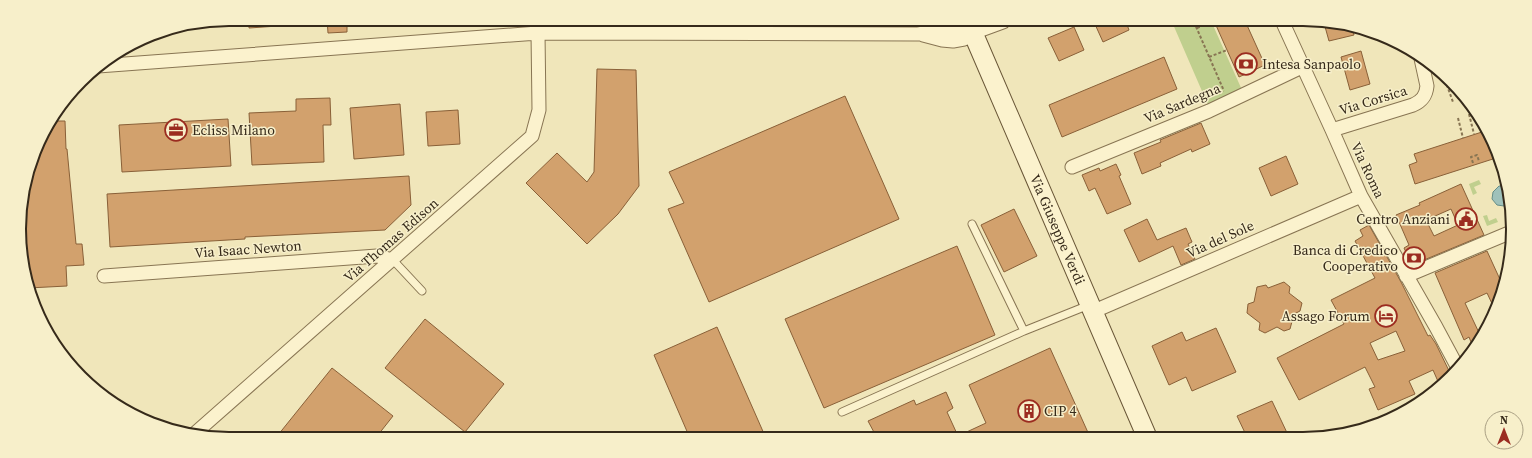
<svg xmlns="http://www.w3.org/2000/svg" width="1532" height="458" font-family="'Source Serif 4',serif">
	<rect width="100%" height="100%" fill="#f0e6ba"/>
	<!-- green -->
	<path fill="#c0cf8e" d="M1172 22 1212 23 1242 90 1208 105Z
		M1479 180 1481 184 1474 187 1477 193 1473 195 1469 184Z
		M1487 215 1489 221 1496 218 1498 222 1487 226 1483 216Z"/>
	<!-- water -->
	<path fill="#9fc1ba" stroke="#668e88" d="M1499 186H1504L1509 188V204L1504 206 1497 205 1492 199 1493 192Z"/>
	<!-- building -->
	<path fill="#d2a16d" stroke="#896038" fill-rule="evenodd" d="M249 19H278V26L249 28Z
		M327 19H347V32L328 33Z
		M1094 22H1126L1129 30 1103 42Z
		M1215 23H1246L1265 65 1239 77Z
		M1324 23H1344L1352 26 1354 35 1329 41Z
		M1074 27 1084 50 1059 61 1048 38Z
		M1361 51 1370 84 1350 90 1341 57Z
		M1164 57 1177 89 1062 137 1049 105Z
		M597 69 636 70 639 186 618 214 587 244 526 183 557 153 587 182 594 172Z
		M845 96 899 219 709 302 668 209 684 203 669 172Z
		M330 98 331 125H323L324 162 252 165 249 113 296 111V99Z
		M400 104 404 155 354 159 350 108Z
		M458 110 460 144 428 146 426 112Z
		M228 119 231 166 122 172 119 125Z
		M52 121H65L66 149H67L76 244H82L84 265 66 266 67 286 28 288 26 284 20 213 41 136Z
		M1201 123 1210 144 1192 152 1191 149 1160 163 1161 166 1142 174 1134 153 1161 142 1160 140Z
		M1485 131 1496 158 1415 184 1409 165 1417 162 1414 154Z
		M1286 156 1298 184 1271 196 1259 168Z
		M1116 164 1121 175 1119 176 1131 204 1107 214 1095 188 1089 191 1082 175 1099 168 1100 171Z
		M409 176 411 205 385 230 245 237V239L110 247 107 194Z
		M1461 184 1484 235 1412 265 1404 248 1409 245 1396 215 1420 205 1419 203ZM1451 209 1458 225 1434 236 1426 220Z
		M1014 209 1037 256 1004 272 981 225Z
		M1147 219 1157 240 1186 228 1192 242 1188 244 1195 259 1181 265 1173 246 1139 262 1124 230Z
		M1369 225 1401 282 1428 336 1430 335 1436 344 1452 377 1440 386 1433 370 1409 381 1415 394 1378 410 1369 389 1375 387 1365 367 1299 400 1277 358 1344 324 1331 300 1375 278 1355 241 1363 236 1360 230ZM1396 331 1405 351 1378 360 1370 343Z
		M957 246 995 335 824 408 785 319Z
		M1487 251 1503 286 1495 310 1487 293 1465 303 1481 337 1473 347 1469 337 1464 340 1435 273Z
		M1284 282 1290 287 1289 293 1302 303 1300 311 1294 314 1290 329 1284 331 1277 327 1265 333 1259 330 1260 323 1247 313 1248 304 1254 302 1257 287 1266 285 1268 288Z
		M425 319 504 384 465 432 385 368Z
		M717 327 765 436H689L654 355Z
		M1216 328 1236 372 1192 391 1186 377 1169 385 1152 346 1182 332 1186 341Z
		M1050 348 1090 437 876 436 868 421 914 400 916 405 946 392 953 408 947 412 958 436 986 423 969 385Z
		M332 368 393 416 378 435H278Z
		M1272 401 1289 437H1247L1237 416Z"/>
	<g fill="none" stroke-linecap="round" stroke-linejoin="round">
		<!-- lane casing -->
		<g stroke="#887553" stroke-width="9">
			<path id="lane" d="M972 224 1024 331 1089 305
				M393 260 422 291
				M842 412 1024 331"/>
		</g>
		<!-- street casing -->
		<g stroke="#887553" stroke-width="15">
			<path id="street" d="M1283 23 1332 130 1361 196 1436 327 1458 368
				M923 35 942 40 953 41 964 39 973 33 1003 22
				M98 66 538 33 918 34 955 28 973 33
				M1332 130 1413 105C1422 101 1426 96 1427 86L1420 54
				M1072 167 1209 111 1304 66
				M104 276 377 256 393 260
				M1406 276 1509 233
				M1092 312 1361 196
				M193 435 532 136 539 110 538 33"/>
		</g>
		<!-- secondary casing -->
		<g stroke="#695637" stroke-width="21">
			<g id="secondary">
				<path id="s1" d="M972 22 973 33 1147 437"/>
			</g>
		</g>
		<!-- path -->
		<path stroke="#887553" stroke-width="2" stroke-dasharray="3 2" stroke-linecap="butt" d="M1194 22 1224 91
			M1197 28 1209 23
			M1209 57 1227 50
			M1445 80 1453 102
			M1469 114 1474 134
			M1458 118 1463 138
			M1473 163 1471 157 1477 155 1479 161"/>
		<!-- lane -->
		<use href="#lane" stroke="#fbf2cd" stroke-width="7"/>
		<!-- street -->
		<use href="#street" stroke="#fbf2cd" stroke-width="13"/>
		<!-- secondary -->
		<use href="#secondary" stroke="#fbf2cd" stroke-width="19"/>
	</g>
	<!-- icons -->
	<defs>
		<g id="bank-ring" transform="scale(1.15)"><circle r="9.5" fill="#f7efca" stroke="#9b2c20" stroke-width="1.5"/><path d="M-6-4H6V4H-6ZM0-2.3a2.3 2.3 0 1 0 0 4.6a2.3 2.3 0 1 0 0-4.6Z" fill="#9b2c20"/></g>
		<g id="office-ring" transform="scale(1.15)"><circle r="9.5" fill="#f7efca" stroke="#9b2c20" stroke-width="1.5"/><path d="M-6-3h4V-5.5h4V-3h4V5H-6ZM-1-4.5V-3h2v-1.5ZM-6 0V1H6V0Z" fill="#9b2c20"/></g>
		<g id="civic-ring" transform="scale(1.15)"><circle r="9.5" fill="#f7efca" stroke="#9b2c20" stroke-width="1.5"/><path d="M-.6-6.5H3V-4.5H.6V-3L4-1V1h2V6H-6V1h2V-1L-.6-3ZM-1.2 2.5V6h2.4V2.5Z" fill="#9b2c20"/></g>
		<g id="hotel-ring" transform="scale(1.15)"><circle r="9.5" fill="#f7efca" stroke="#9b2c20" stroke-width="1.5"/><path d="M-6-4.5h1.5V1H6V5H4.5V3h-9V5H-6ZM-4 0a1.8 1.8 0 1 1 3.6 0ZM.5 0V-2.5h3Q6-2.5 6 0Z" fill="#9b2c20"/></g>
		<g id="building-ring" transform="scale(1.15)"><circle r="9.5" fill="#f7efca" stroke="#9b2c20" stroke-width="1.5"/><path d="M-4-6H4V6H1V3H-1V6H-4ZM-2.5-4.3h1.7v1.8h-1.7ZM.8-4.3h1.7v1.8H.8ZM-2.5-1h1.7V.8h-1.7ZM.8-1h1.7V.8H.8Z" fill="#9b2c20"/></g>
	</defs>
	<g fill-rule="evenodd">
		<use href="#bank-ring" x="1246" y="64"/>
		<use href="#office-ring" x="176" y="130"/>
		<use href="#civic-ring" x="1466" y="219"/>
		<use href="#bank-ring" x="1414" y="258"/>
		<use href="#hotel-ring" x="1386" y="316"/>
		<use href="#building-ring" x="1029" y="411"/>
	</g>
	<g text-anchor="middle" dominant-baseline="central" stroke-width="3" stroke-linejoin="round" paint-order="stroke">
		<!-- poi labels -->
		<g font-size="14" fill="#362a1a" stroke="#f7efca" text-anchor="start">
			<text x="1262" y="64">Intesa Sanpaolo</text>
			<text x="192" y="130">Ecliss Milano</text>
			<text x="1450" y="219" text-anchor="end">Centro Anziani</text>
			<text x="1398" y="250" text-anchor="end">Banca di Credico<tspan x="1398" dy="16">Cooperativo</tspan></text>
			<text x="1370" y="316" text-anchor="end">Assago Forum</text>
			<text x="1044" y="411">CIP 4</text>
		</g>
		<!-- street labels -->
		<g font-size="14" fill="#362a1a" stroke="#f7efca">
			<text transform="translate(1373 100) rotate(-17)">Via Corsica</text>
			<text transform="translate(1182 103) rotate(-23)">Via Sardegna</text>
			<text transform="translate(1368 170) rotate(65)">Via Roma</text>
			<text stroke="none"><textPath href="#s1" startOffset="225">Via Giuseppe Verdi</textPath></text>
			<text transform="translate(1220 239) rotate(-24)">Via del Sole</text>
			<text transform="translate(391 240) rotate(-41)">Via Thomas Edison</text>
			<text transform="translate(248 249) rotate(-4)">Via Isaac Newton</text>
		</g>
	</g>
	<!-- crop -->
	<path d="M0 0H1532V458H0ZM229 26H1303A203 203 0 0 1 1506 229V229A203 203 0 0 1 1303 432H229A203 203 0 0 1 26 229V229A203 203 0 0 1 229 26Z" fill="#f7efca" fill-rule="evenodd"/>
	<path fill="none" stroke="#362a1a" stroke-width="2" d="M229 26H1303A203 203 0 0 1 1506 229V229A203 203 0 0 1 1303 432H229A203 203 0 0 1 26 229V229A203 203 0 0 1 229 26Z"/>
	<!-- north arrow -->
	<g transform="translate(1504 430)"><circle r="19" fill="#f7efca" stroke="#aaa084"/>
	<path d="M0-3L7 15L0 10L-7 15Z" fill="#9b2c20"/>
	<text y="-6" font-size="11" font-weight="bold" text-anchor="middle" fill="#362a1a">N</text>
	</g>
</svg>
